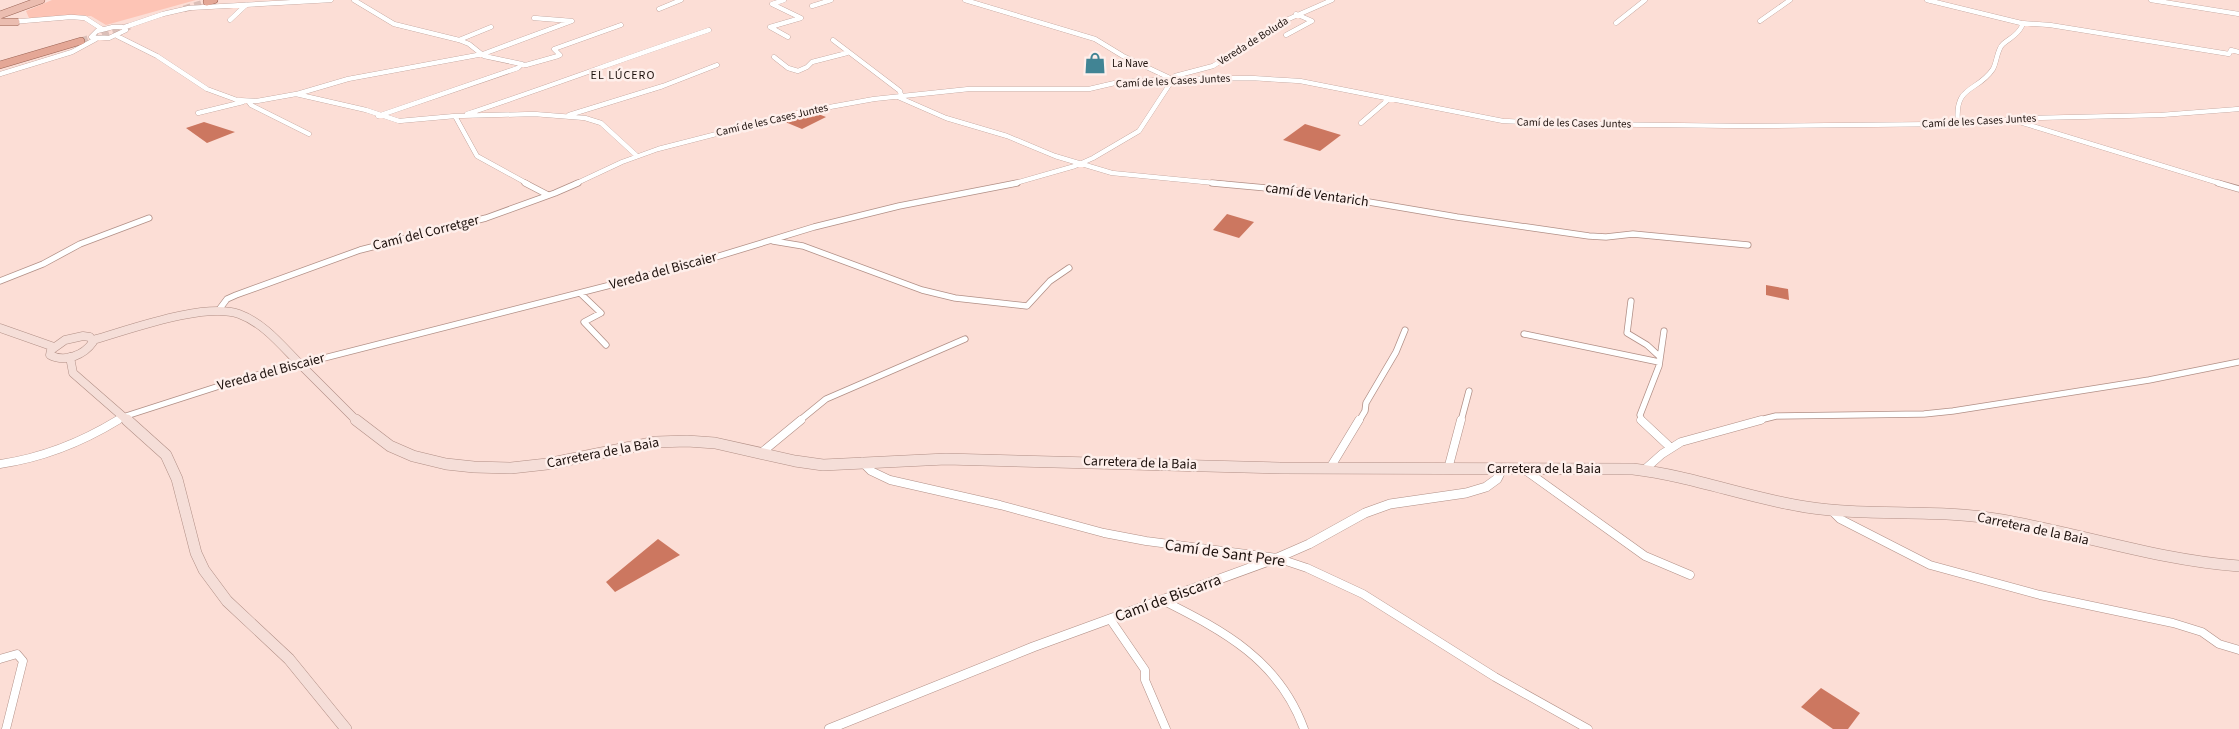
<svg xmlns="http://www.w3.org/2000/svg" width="2239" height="729" font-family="'Source Sans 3',sans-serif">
	<rect width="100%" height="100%" fill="#fcded6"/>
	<!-- green -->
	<path fill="#fdc4b5" d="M52 0H196L106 25 91 16 29 18 26 11Z"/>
	<!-- water -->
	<path fill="#cc7760" d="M813 112 826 117 802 129 778 119Z
		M204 122 235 132 207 143 186 128Z
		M1305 124 1341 135 1320 151 1283 140Z
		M1227 214 1254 222 1239 238 1213 230Z
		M1766 285 1788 289 1789 300 1766 295Z
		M658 539 680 555 615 592 606 582Z
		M1821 688 1860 713 1848 729H1833L1801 707Z"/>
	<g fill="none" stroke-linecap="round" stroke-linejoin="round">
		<!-- trunk-tunnel -->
		<path stroke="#dbbfb8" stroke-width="7" stroke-dasharray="7 4" stroke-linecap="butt" d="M184 9 207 2
			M81 41 130 26"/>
		<!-- minor-far2 casing -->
		<g stroke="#b18f86" stroke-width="5">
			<path id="minor-far2" d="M354 0 394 24 459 40 469 44 484 56 526 65 558 56 560 55 554 49 621 25
				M784 0 772 4 801 18 770 27 788 37
				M965 0 1095 39 1123 56 1172 79
				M1927 0 2021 23 2050 25 2229 54 2231 50 2239 52
				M2151 0 2239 14
				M812 6 831 0
				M659 9 681 0
				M230 20 246 5
				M1760 21 1790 0
				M11 22 71 17 85 18 102 29
				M1616 23 1645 0
				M113 27H122L126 30 109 38 91 37 97 31Z
				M125 27 163 14 189 8 331 0
				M1286 35 1312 21 1296 14
				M117 36 157 56 207 89 237 100 257 101 296 94 366 110 399 121 455 116 534 114 585 118 601 123 637 156
				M459 40 491 27
				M833 40 900 91 901 96
				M774 57 788 68 798 71 807 67 812 62 847 53
				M0 74 72 52 96 39
				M297 94 348 79 483 54 572 21 534 18
				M898 97 946 118 1007 136 1055 156 1112 173 1225 184
				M248 101 251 105 309 134
				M198 113 243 102
				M467 114C548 87 628 57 709 30
				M569 115 663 86 717 65
				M378 116 518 68 522 64
				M455 116 477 156 528 184
				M2013 120 2222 184
				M1361 123 1389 99
				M1958 123C1954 84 1977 93 1993 69 1997 62 1997 49 2003 44 2011 37 2017 36 2022 26L2021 23
				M575 184 622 162 658 149 802 112 874 99 969 89H1089L1119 82 1173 79 1251 78 1300 81 1503 121 1576 124 1745 126 1949 124 2029 118 2161 115 2239 109
				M1012 184 1075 166 1093 158 1139 131 1175 76 1213 66 1284 21 1332 0"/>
		</g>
		<!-- minor-far1 casing -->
		<g stroke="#b18f86" stroke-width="7">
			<path id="minor-far1" d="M525 183 548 195
				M1212 183 1310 192 1457 217 1589 236 1606 237 1633 234 1748 245
				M2218 183 2239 189
				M773 241 803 246 922 290 955 298 1027 306 1050 281 1069 268
				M0 281 43 264 80 244 149 218
				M580 293 601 313 584 322 606 345
				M1631 301 1627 333 1647 345 1659 356
				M218 311 227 299 236 295 360 250 486 218 555 193 578 183
				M1524 334 1659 362
				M116 421 123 417 238 380 693 264 814 227 899 206 1017 183
				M799 421 826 399 965 339
				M1359 421 1365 411 1366 403 1396 352 1405 330
				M1461 421 1469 391
				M1642 421 1640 415 1659 366 1664 331
				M1756 421 1776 416 1924 414 1953 411 2149 380 2239 362"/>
		</g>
		<!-- minor casing -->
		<g stroke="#b18f86" stroke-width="9">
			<path id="minor" d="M1641 420 1671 448
				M761 453 801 420
				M862 462 871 471 890 480 1000 505 1104 533 1146 541 1277 558 1307 568 1363 594 1495 677 1588 729
				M0 464C41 458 82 442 118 420
				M1330 468 1359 420
				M1448 469 1461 420
				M1525 470 1645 556 1690 575
				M1644 470 1662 454 1681 442 1761 420
				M1832 511 1840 519 1930 565 2040 595 2173 623 2202 632 2219 644 2239 650
				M1162 600C1224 631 1279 660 1304 729
				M1110 619 1145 670V680L1166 729
				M0 659 17 654 23 661 6 729"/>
		</g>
		<!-- tertiary casing -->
		<g stroke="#b18f86" stroke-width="10">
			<path id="tertiary" d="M829 729 1033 647 1277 558 1309 544 1365 513 1390 504 1466 493 1486 487 1497 479 1502 469"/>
		</g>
		<!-- secondary-far1 casing -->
		<g stroke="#b18f86" stroke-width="9">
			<path id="secondary-far1" d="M0 328 54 347
				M83 336 90 337 93 342C84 355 65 363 50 355L51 350 65 340Z
				M93 340C129 330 204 302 239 314 264 323 282 346 301 365 319 383 338 402 357 421
				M70 357 73 373 128 421"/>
		</g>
		<!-- secondary casing -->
		<g stroke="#b18f86" stroke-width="12">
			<path id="secondary" d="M127 420 166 455 177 479 196 553 204 570 227 601 289 659 346 729
				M356 420 390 446 413 456 446 464 474 467 511 468 547 464 656 442 687 441 715 443 795 461 823 465 946 459 1280 468 1633 469C1692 476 1748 498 1806 507 1871 517 1938 508 2002 520 2082 534 2158 560 2239 566"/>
		</g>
		<!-- primary casing -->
		<g stroke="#9a6455" stroke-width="8">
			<path id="primary" d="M0 15 41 0
				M0 22H16"/>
		</g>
		<!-- trunk casing -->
		<g stroke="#9a6455" stroke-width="8">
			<path id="trunk" d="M207 2 214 0
				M0 65 81 41"/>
		</g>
		<!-- minor-far2 -->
		<use href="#minor-far2" stroke="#fff" stroke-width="4.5"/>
		<!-- minor-far1 -->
		<use href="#minor-far1" stroke="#fff" stroke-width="5.5"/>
		<!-- minor -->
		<use href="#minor" stroke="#fff" stroke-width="8"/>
		<!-- tertiary -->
		<use href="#tertiary" stroke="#fff" stroke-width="9"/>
		<!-- secondary-far1 -->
		<use href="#secondary-far1" stroke="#f5ded8" stroke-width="8"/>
		<!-- secondary -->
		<use href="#secondary" stroke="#f5ded8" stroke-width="11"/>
		<!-- primary -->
		<use href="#primary" stroke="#ebbdb0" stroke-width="7"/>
		<!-- trunk -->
		<use href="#trunk" stroke="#e4a796" stroke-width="7"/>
	</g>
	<!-- icons -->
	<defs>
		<g id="shop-bare" transform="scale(1.725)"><path d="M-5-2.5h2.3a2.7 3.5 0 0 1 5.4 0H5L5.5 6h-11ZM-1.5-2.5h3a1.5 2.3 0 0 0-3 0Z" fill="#418494" stroke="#feefeb" stroke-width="2.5" paint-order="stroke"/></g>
	</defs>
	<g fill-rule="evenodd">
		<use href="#shop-bare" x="1095" y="63"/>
	</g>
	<g text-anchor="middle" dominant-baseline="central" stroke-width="5" stroke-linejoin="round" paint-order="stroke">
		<!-- far-street labels -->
		<g font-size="11" fill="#1d110d" stroke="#feefeb">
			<text transform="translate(1253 41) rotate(-32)">Vereda de Boluda</text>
			<text transform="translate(1173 81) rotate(-3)">Camí de les Cases Juntes</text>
			<text transform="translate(772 120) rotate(-13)">Camí de les Cases Juntes</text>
			<text transform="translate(1979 121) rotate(-3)">Camí de les Cases Juntes</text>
			<text transform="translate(1574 123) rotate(1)">Camí de les Cases Juntes</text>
		</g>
		<!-- far-poi labels -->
		<g font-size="11" fill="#1d110d" stroke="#feefeb" text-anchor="start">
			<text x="1112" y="63">La Nave</text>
		</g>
		<!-- far-neighbourhood labels -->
		<g font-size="12" letter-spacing="1" fill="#1d110d" stroke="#feefeb">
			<text x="623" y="75">EL LÚCERO</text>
		</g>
		<!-- street labels -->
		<g font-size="14" fill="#1d110d" stroke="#feefeb">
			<text transform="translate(1317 195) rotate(8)">camí de Ventarich</text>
			<text transform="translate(426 233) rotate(-14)">Camí del Corretger</text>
			<text transform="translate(663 271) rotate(-15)">Vereda del Biscaier</text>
			<text transform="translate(271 372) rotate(-15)">Vereda del Biscaier</text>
			<text transform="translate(603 453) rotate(-11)">Carretera de la Baia</text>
			<text transform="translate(1140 463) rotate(2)">Carretera de la Baia</text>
			<text x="1544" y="469">Carretera de la Baia</text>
			<text transform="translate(2033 529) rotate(12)">Carretera de la Baia</text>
		</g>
		<!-- near-street labels -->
		<g font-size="16" fill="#1d110d" stroke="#feefeb">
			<text transform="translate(1225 553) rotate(8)">Camí de Sant Pere</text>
			<text transform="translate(1168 598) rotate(-20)">Camí de Biscarra</text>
		</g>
	</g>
</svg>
